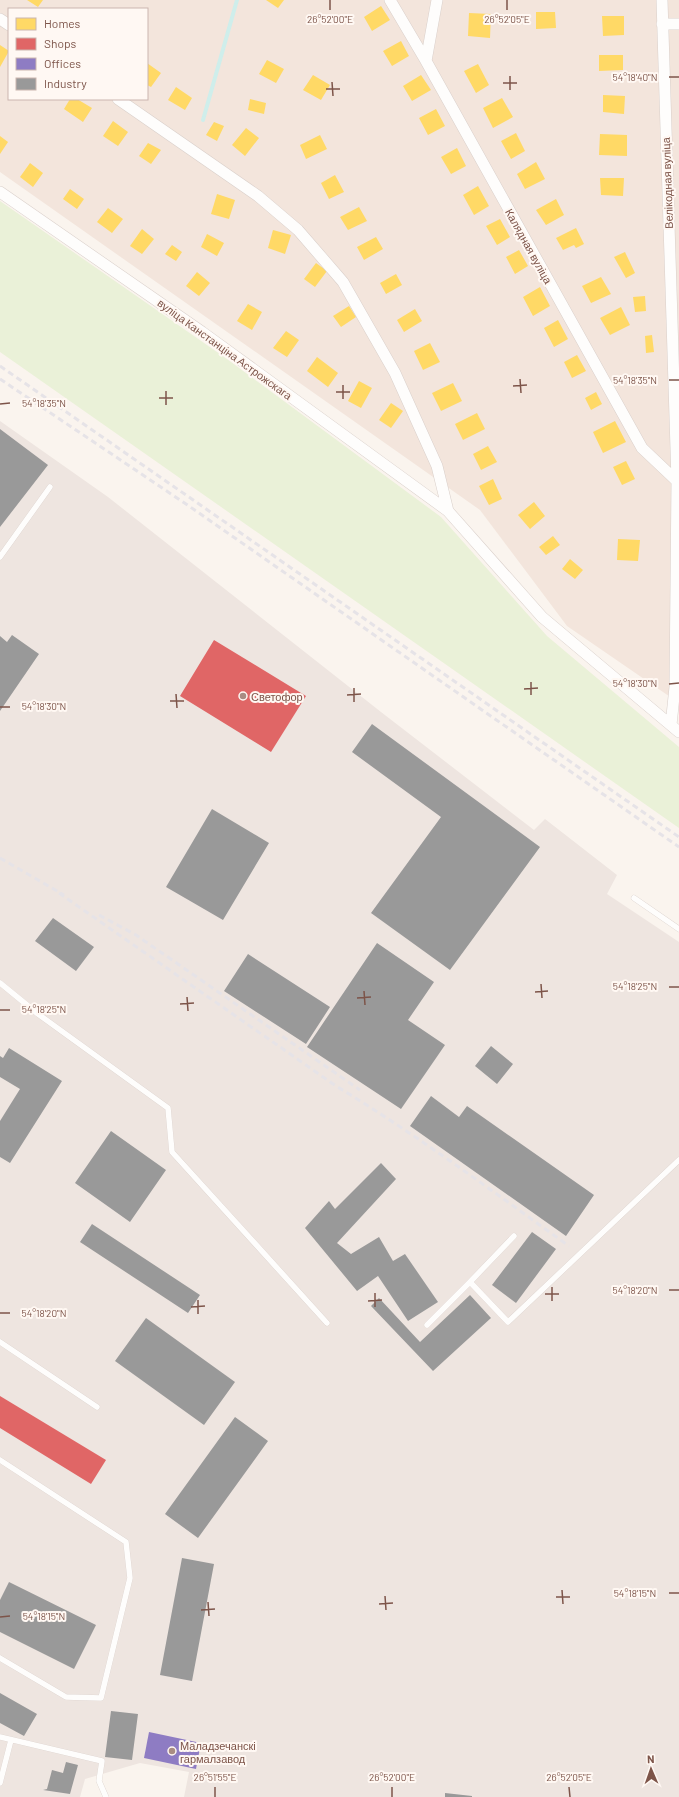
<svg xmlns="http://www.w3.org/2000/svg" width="679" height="1797" font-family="Barlow,sans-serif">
	<rect width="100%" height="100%" fill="#faf4ee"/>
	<!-- residential -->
	<path fill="#f3e5dc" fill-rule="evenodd" d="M0 0H679V703L567 626 480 510 0 172ZM9 9H147V99H9Z"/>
	<!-- industrial -->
	<path fill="#eee5e0" d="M0 421 108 497 381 712 534 830 545 819 617 875 607 894 679 942V1797H184L189 1772 140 1763 85 1779 80 1797H0Z"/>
	<!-- green -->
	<path fill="#eaf1d8" d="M0 201 227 359 441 517 547 636 679 747V828L0 352Z"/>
	<!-- homes -->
	<path fill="#ffd966" d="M27 0H43L38 7Z
		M266 0H284L278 8Z
		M381 6 390 20 372 31 364 17Z
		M536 12H555L556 28 536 29Z
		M469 13 491 14 490 38 468 36Z
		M602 16H624V35L603 36Z
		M401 41 409 56 392 66 383 51Z
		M0 45 9 51 0 67Z
		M599 55H623V70L599 71Z
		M267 60 284 69 276 83 259 74Z
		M147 63 161 73 151 87 147 85Z
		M478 64 489 85 476 93 464 71Z
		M313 75 330 85 321 100 303 90Z
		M421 75 431 90 412 101 403 86Z
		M176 87 192 98 185 110 168 100Z
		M603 95 625 96 624 114 603 112Z
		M502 98 513 117 493 128 483 108Z
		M70 99H77L92 108 83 122 64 109Z
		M250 99 266 103 264 114 248 110Z
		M436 109 445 126 428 135 419 118Z
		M113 121 128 132 118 146 103 136Z
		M214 122 224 126 217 141 206 135Z
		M246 128 259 138 245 156 232 145Z
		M516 133 525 151 511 159 501 141Z
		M600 134 627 135V156L599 155Z
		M320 135 327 149 306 159 300 145Z
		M0 136 8 142 0 154Z
		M148 143 161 150 151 164 139 156Z
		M457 148 466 166 451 174 441 157Z
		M536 162 545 179 525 189 517 174Z
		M30 163 43 173 33 187 20 177Z
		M335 175 344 192 329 199 321 183Z
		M600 178H624L623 196 601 195Z
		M478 186 489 206 474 215 463 195Z
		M70 189 84 199 77 209 63 199Z
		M217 194 235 200 229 219 211 214Z
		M556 199 564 215 546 225 536 210Z
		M359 207 367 221 348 230 340 217Z
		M108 208 123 219 112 233 97 222Z
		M500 219 510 237 497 245 486 226Z
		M576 228 584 244 576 248 574 245 563 250 556 238Z
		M142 229 154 239 142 254 130 246Z
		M273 230 291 235 285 254 268 248Z
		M207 234 224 243 217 256 201 247Z
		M376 237 383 249 364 260 357 247Z
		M172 245 182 252 176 261 165 254Z
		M519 250 528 266 515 274 506 257Z
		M625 252 635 273 626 278 614 257Z
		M316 263 327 271 315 287 304 279Z
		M197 272 210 283 199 296 186 286Z
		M396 274 402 285 386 294 380 283Z
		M601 277 611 294 591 303 582 286Z
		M540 287 550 306 533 316 523 297Z
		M645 296 646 311 635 312 633 297Z
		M248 304 262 312 252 330 237 321Z
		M349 306 356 317 341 327 333 316Z
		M621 307 630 325 610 335 600 318Z
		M415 309 422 321 404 332 397 320Z
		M558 320 568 339 554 347 544 328Z
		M286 331 299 340 287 357 273 348Z
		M652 335 654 352 646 353 645 336Z
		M430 343 440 362 423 370 414 351Z
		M577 355 586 371 572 378 564 362Z
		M317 357 338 373 328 387 307 371Z
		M359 381 372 388 361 408 348 401Z
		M453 383 462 401 441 411 432 393Z
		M596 392 602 404 591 410 585 398Z
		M391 403 403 411 391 428 379 420Z
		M477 413 485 429 463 440 455 424Z
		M615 421 626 442 603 453 593 432Z
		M488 446 497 462 481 470 473 454Z
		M626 461 635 479 622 485 613 467Z
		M493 479 502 499 489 505 479 486Z
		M534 502 545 516 530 529 518 515Z
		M553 536 560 545 546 555 539 547Z
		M618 539 640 540 638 561 617 560Z
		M570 559 583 570 575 579 562 569Z"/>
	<!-- shops -->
	<path fill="#e06666" d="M214 640 306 696 271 752 180 696Z
		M0 1396 106 1460 91 1484 0 1428Z"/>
	<!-- offices -->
	<path fill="#8e7cc3" d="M149 1732 201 1743 196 1769 144 1758Z"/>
	<!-- industry -->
	<path fill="#999" d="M0 429 48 465 0 527Z
		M12 635 39 654 0 711V636L7 642Z
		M372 724 540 847 450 970 371 913 441 817 352 752Z
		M212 809 269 843 223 920 166 887Z
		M53 918 94 947 76 971 35 941Z
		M377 943 434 982 408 1020 445 1045 401 1109 307 1047Z
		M248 954 330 1007 306 1044 224 991Z
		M491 1046 513 1064 497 1084 475 1066Z
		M9 1048 62 1081 10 1163 0 1157V1121L20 1089 0 1077V1056L3 1058Z
		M431 1096 459 1117 467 1106 594 1195 566 1236 410 1126Z
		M111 1131 166 1170 130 1222 75 1183Z
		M381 1163 396 1179 337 1243 351 1254 379 1237 393 1261 405 1254 438 1302 408 1321 378 1276 357 1291 305 1228 329 1201 335 1209Z
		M92 1224 200 1295 188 1313 80 1242Z
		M532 1232 556 1249 516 1303 492 1285Z
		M470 1295 491 1318 433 1371 371 1306 379 1298 420 1342Z
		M146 1318 235 1382 204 1425 115 1361Z
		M235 1417 268 1441 198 1538 165 1514Z
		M182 1558 214 1564 192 1681 160 1675Z
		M9 1582 96 1625 74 1669 0 1632V1600Z
		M0 1693 37 1714 24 1736 0 1723Z
		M111 1711 138 1714 132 1760 105 1757Z
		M66 1762 78 1765 70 1794 43 1790 47 1789 52 1770 63 1773Z
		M445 1793 472 1796V1797H445Z"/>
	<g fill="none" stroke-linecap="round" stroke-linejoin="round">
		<!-- stream -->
		<path stroke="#cfeeeb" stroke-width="4" d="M203 120 237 0"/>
		<!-- lane casing -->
		<g stroke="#d9cfca" stroke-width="6">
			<path id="lane" d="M0 557 50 487
				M634 898 679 929
				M0 983 38 1014 168 1108 172 1152 327 1323
				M514 1236 470 1282 508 1322 679 1160
				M427 1325 470 1282
				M0 1342 97 1407
				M0 1460 126 1542 130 1578 101 1698 66 1697 0 1658
				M0 1737 102 1761 99 1781 106 1797
				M0 1783 11 1740"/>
		</g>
		<!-- street casing -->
		<g stroke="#d9cfca" stroke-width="12">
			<path id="street" d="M390 0 426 61 642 448 679 483
				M662 0 677 481 675 687 671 725
				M0 19 9 25
				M662 24H679
				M426 61 437 0
				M118 99 258 196 298 230 343 282 395 373 437 466 448 511
				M0 192 202 332 448 511 542 617 679 732"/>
		</g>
		<!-- lane -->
		<use href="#lane" stroke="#fefdfc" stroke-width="5.5"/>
		<!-- street -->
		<use href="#street" stroke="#fefdfc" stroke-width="11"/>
		<!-- rail -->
		<path stroke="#e6e3e7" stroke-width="3" stroke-dasharray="6 4" stroke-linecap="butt" d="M0 366 679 837
			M0 379 186 504 679 847
			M0 858 64 895
			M59 893 336 1086C417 1135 492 1191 569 1246
			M99 915 136 935 360 1090"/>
	</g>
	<!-- ticks -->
	<path fill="none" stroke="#7d5449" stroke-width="1.5" d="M330 0V10M507 0V10M510 76V90M669 77H679M332 82 333 96M503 83H517M326 89H340M520 379 521 393M669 380H679M343 385V399M513 386 527 385M166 391V405M336 392H350M159 398H173M0 404 10 403M531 682V695M669 684 679 683M354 688V702M524 689 538 688M176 694 177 708M347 695 361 694M170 701H184M0 707H10M541 984 542 998M669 987H679M364 991 365 1005M535 992 548 991M187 997 188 1011M357 998 371 997M180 1004 194 1003M0 1010H10M552 1287V1301M669 1290H679M375 1293V1307M545 1294H559M198 1300V1314M368 1301 382 1300M191 1307 205 1306M0 1313H10M562 1590 563 1604M669 1593H679M385 1596 386 1610M556 1597H570M208 1602 209 1616M379 1604 393 1603M201 1610 215 1609M0 1617 10 1616M215 1787V1797M392 1787V1797M569 1787 570 1797"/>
	<!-- markers -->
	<g fill="#a98c83" stroke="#fff8f3" stroke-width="1.5">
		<circle cx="243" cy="696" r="4"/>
		<circle cx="172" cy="1751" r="4"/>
	</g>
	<g text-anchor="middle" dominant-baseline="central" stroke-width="4" stroke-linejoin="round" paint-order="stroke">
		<!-- street labels -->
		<g font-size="11" fill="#7d5449" stroke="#fff8f3">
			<text transform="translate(667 183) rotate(-92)">Велікодная вуліца</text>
			<text transform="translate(529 246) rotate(61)">Калядная вуліца</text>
			<text transform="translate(225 349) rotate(36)">вуліца Канстанціна Астрожскага</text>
		</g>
		<!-- poi labels -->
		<g font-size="11" fill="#7d5449" stroke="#fff8f3" text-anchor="start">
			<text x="251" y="696">Светофор</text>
			<text x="180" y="1745">Маладзечанскі<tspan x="180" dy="13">гармалзавод</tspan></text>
		</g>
	</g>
	<g font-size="10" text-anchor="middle" fill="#7d5449" stroke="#fff8f3" stroke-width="4" stroke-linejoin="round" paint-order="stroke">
		<text x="330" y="23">26°52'00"E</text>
		<text x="507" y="23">26°52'05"E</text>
		<text x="635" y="81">54°18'40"N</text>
		<text x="635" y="384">54°18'35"N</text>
		<text x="44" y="407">54°18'35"N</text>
		<text x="635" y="687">54°18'30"N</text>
		<text x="44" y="710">54°18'30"N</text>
		<text x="635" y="990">54°18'25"N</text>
		<text x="44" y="1013">54°18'25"N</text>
		<text x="635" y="1294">54°18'20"N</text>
		<text x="44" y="1317">54°18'20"N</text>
		<text x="635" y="1597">54°18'15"N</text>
		<text x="44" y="1620">54°18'15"N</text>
		<text x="215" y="1781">26°51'55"E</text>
		<text x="392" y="1781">26°52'00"E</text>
		<text x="569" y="1781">26°52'05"E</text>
	</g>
	<!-- legend -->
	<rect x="8" y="8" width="140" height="92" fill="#fff8f3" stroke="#cbb6af"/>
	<rect x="16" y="18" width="20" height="12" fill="#ffd966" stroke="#cbb6af"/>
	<text x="44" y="28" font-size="12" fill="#7d5449">Homes</text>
	<rect x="16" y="38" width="20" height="12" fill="#e06666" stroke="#cbb6af"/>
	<text x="44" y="48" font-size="12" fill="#7d5449">Shops</text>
	<rect x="16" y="58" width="20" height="12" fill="#8e7cc3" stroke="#cbb6af"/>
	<text x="44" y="68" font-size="12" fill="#7d5449">Offices</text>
	<rect x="16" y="78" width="20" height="12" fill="#999999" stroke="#cbb6af"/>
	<text x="44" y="88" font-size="12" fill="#7d5449">Industry</text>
	<!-- north arrow -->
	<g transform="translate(651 1769) rotate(358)" stroke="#fff8f3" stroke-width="3" paint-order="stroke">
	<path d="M0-3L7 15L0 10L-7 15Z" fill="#7d5449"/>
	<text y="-6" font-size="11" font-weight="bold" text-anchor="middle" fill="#7d5449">N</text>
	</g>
</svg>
